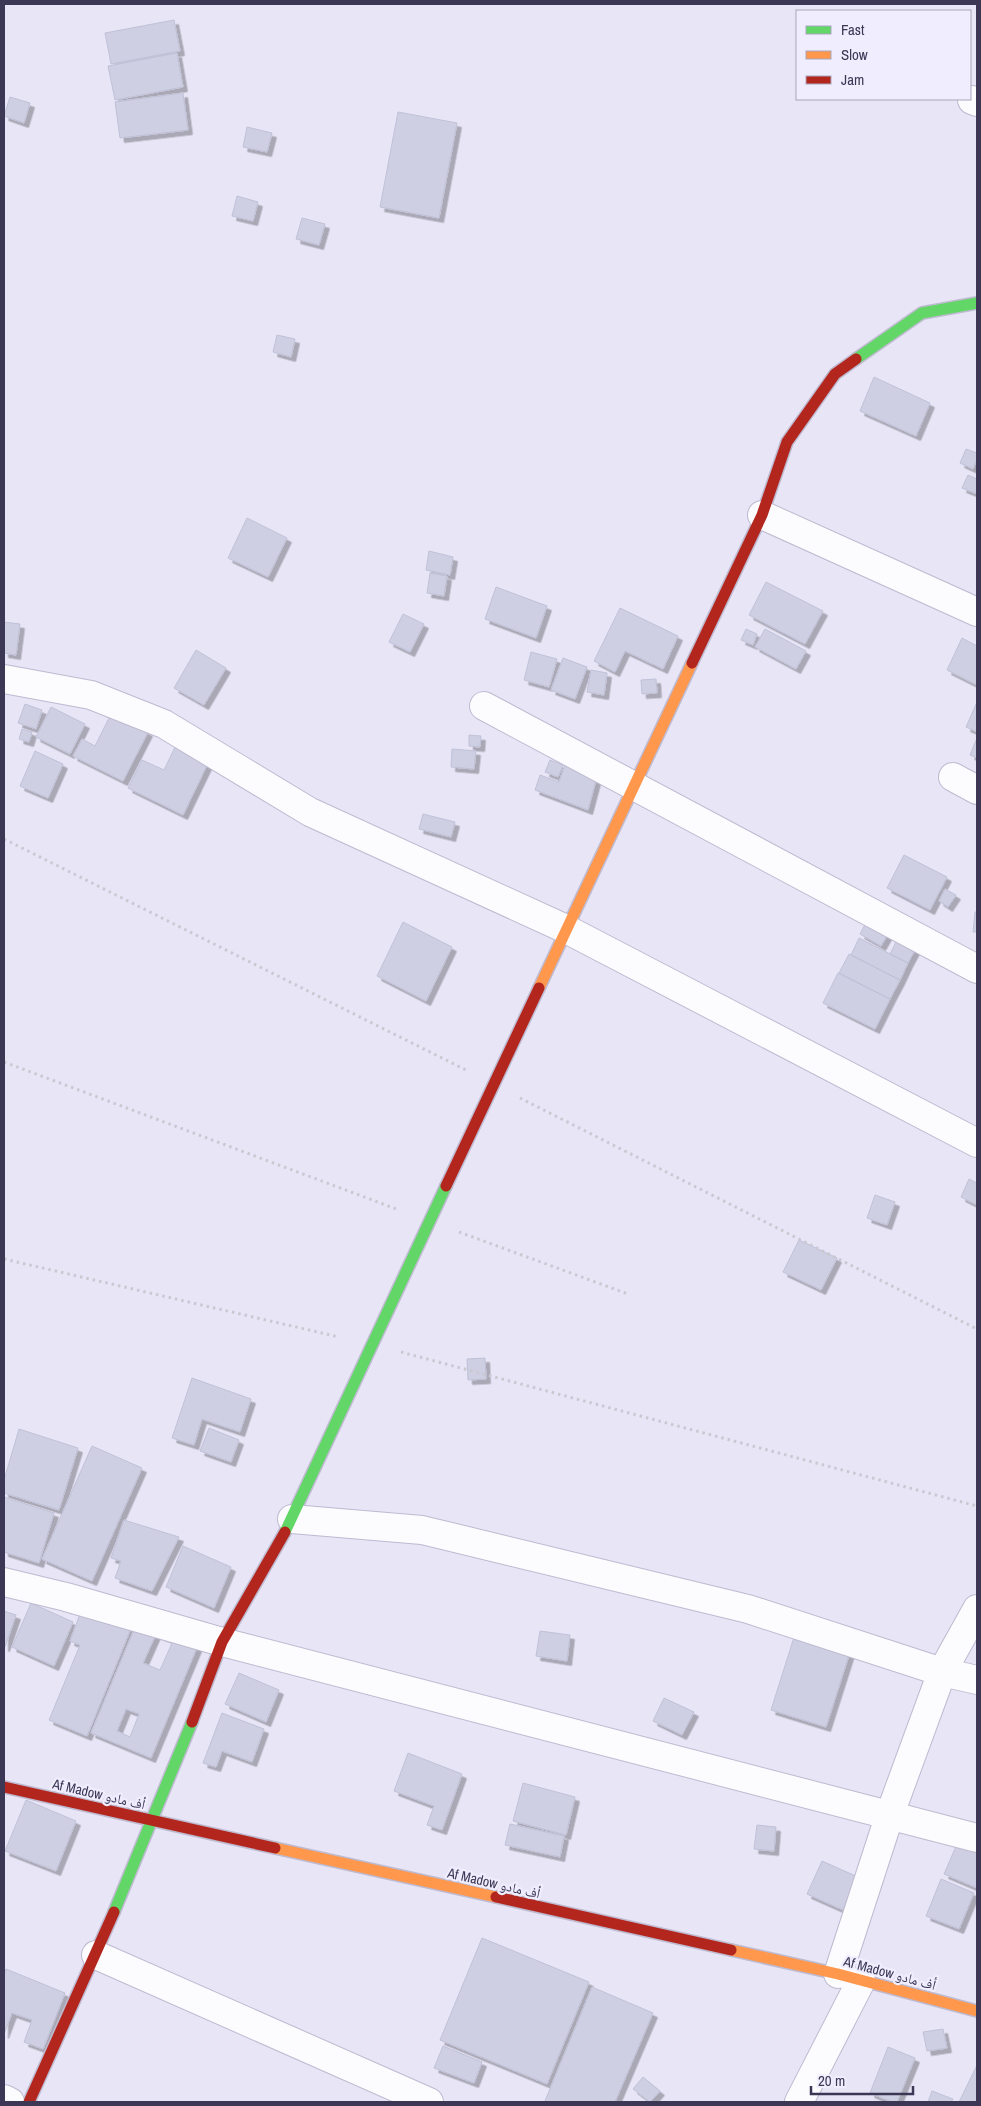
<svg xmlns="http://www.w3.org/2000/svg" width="981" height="2106" font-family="'Archivo Narrow','Noto Naskh Arabic',sans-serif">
	<defs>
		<filter id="shadow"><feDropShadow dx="4.5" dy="4.5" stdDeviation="0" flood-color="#0004"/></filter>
	</defs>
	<rect width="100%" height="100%" fill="#e8e5f7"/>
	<!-- building -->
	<path fill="#cecfe3" stroke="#bfc1d7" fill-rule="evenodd" filter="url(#shadow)" d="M174 20 180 51 111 64 105 33Z
		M177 53 183 87 115 100 108 66Z
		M183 93 188 130 120 138 115 102Z
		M10 97 30 103 24 123 4 116Z
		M398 112 457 123 439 218 380 207Z
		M247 127 272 133 267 152 243 147Z
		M237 196 258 202 253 221 232 216Z
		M302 218 325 224 319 245 296 239Z
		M277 335 295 339 291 357 273 352Z
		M874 377 930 403 916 436 860 411Z
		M966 449 977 453V459L973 469 960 463Z
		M968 475 977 479V494L962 488Z
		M247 518 287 538 268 577 228 558Z
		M429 551 453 557 450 575 426 570Z
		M430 573 447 576 444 596 427 593Z
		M766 582 823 611 805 644 749 615Z
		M496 587 547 606 536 638 485 619Z
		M620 608 678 636 663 669 625 651 615 672 594 661Z
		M403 614 424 624 410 652 389 642Z
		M4 622 20 624 16 655 4 653Z
		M746 629 757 634 753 645 741 640Z
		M765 629 806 651 796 669 755 647Z
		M962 638 977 646V685L947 670Z
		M196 650 226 668 204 705 174 688Z
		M531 652 557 659 549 687 524 680Z
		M563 658 587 667 575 699 551 690Z
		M591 670 607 673 604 695 587 692Z
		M656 679 657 693 642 694 641 680Z
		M977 702V732L966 727Z
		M25 704 42 710 36 729 18 723Z
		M51 707 85 724 70 754 36 737Z
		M111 714 148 732 123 781 73 756 82 739 95 746Z
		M22 729 32 732 29 742 19 739Z
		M469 735 481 736 480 747 469 746Z
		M977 738V758L970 755Z
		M176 745 209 761 183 815 128 788 142 760 164 770Z
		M452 749 476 751 474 769 451 767Z
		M35 751 63 764 48 798 20 786Z
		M567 759 586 766 584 775 596 780 588 810 535 790 540 775 559 782Z
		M550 760 563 765 558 777 545 772Z
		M423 814 455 822 451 837 419 829Z
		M904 855 947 877 930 910 887 888Z
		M945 889 956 895 948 907 939 901Z
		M975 912H977V932H973Z
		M870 915 892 927 881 946 860 934Z
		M403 922 452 947 426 1001 377 976Z
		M859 938 908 963 900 980 851 955Z
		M898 938 916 948 908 963 890 954Z
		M849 954 900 980 890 999 839 973Z
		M838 973 890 999 875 1029 823 1003Z
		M969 1179 977 1183V1205L961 1197Z
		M875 1195 895 1202 887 1225 867 1218Z
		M799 1240 837 1258 821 1290 783 1272Z
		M485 1358 486 1379 468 1380 467 1359Z
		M192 1378 251 1399 240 1432 202 1419 194 1445 172 1438Z
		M209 1428 239 1440 231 1462 200 1451Z
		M19 1429 78 1448 59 1510 4 1493V1480Z
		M92 1446 142 1468 92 1581 42 1559Z
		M4 1497 54 1513 39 1563 4 1552Z
		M124 1520 179 1537 152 1591 115 1578 121 1561 111 1558Z
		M183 1546 231 1567 214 1608 166 1587Z
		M31 1603 73 1622 54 1666 12 1647Z
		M83 1606 132 1626 87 1736 49 1720 80 1645 70 1641Z
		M4 1611 16 1615 5 1647H4Z
		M138 1620 198 1645 151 1758 91 1733ZM156 1634 173 1641 160 1670 143 1663ZM126 1709 139 1714 130 1737 117 1731Z
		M540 1631 570 1635 567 1661 536 1656Z
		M795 1634 850 1652 826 1727 771 1710Z
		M239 1673 279 1690 266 1722 225 1704Z
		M664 1698 694 1712 682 1735 653 1721Z
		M222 1713 264 1729 252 1762 222 1751 216 1767 203 1763Z
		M408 1753 462 1774 442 1830 427 1825 434 1806 394 1791Z
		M523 1783 575 1797 566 1835 513 1821Z
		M26 1800 76 1821 56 1871 5 1851Z
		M510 1824 564 1836 560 1857 505 1845Z
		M757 1825 776 1827 774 1851 754 1849Z
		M957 1844 977 1853V1888L944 1874Z
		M822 1861 858 1877 843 1910 807 1894Z
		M941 1879 974 1893 959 1929 926 1916Z
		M482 1938 589 1982 547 2084 440 2040Z
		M6 1969 65 1993 43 2049 24 2042 32 2020 12 2013 4 2034V1975Z
		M592 1987 653 2013 615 2102H549L545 2101Z
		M943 2029 947 2048 927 2051 923 2032Z
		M443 2046 482 2062 474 2083 434 2068Z
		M888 2047 915 2058 897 2102H892L870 2093Z
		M977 2065V2102H959Z
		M643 2077 660 2091 650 2102 633 2089Z
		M932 2091 953 2099 951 2102H928Z"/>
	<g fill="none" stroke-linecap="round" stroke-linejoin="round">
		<!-- street casing -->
		<g stroke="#bebad0" stroke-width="30">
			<path id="street" d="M972 100 977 102
				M762 515 977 612
				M4 679 91 695 164 724 310 812 566 929 977 1143
				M484 706 977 969
				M953 777 977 790
				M292 1519 422 1530 748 1609 942 1672 977 1680
				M4 1582 66 1597 222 1642 977 1838
				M96 1955 429 2102
				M838 1974 890 1814 942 1672 977 1609
				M4 2099 10 2102
				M799 2102 861 1981"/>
		</g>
		<!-- fast casing -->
		<g stroke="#bebad0" stroke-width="14">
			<path id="fast" d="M856 359 922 313 977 303
				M285 1532 446 1186
				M114 1912 192 1722"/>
		</g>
		<!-- slow casing -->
		<g stroke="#bebad0" stroke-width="14">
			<path id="slow" d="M539 988 692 663
				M275 1848 496 1897
				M731 1950 838 1974 977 2011"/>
		</g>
		<!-- jam casing -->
		<g stroke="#bebad0" stroke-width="14">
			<path id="jam" d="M692 663 762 515 787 442 835 374 856 359
				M446 1186 539 988
				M192 1722 222 1642 285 1532
				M4 1787 275 1848
				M496 1897 731 1950
				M29 2102 114 1912"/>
		</g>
		<!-- path -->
		<path stroke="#cac9d2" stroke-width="3" stroke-dasharray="2.5 4" stroke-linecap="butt" d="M4 839 466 1070
			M4 1062 399 1210
			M520 1098 977 1329
			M459 1232 628 1294
			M4 1259 339 1337
			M401 1352 977 1506"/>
		<!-- street -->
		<use href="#street" stroke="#fcfbfe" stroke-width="28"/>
		<!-- fast -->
		<use href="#fast" stroke="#63d668" stroke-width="11"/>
		<!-- slow -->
		<use href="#slow" stroke="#ff974d" stroke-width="11"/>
		<!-- jam -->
		<use href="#jam" stroke="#b3261e" stroke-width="11"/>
	</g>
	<g text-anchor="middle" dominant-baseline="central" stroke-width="4.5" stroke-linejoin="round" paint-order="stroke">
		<!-- street labels -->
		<g font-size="14" fill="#3d3756" stroke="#f0eefe">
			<text transform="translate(99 1794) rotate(13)">Af Madow أف مادو</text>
			<text transform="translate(494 1883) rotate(13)">Af Madow أف مادو</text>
			<text transform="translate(890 1973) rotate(15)">Af Madow أف مادو</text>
		</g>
	</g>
	<!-- border -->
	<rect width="981" height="2106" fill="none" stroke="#3d3756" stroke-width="10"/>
	<!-- legend -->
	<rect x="796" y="10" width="175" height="90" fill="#f0eefe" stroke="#a8a5bb"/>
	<rect x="806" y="26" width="25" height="8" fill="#63d668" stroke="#a8a5bb"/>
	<text x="841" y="35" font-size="15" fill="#3d3756">Fast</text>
	<rect x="806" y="51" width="25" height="8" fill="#ff974d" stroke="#a8a5bb"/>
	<text x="841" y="60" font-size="15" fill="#3d3756">Slow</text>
	<rect x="806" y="76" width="25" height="8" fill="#b3261e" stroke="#a8a5bb"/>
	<text x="841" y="85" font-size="15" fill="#3d3756">Jam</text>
	<!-- scale -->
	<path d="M811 2086v8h102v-8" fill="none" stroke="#3d3756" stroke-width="2.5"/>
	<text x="818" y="2086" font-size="15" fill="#3d3756" stroke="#f0eefe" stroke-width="4" paint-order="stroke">20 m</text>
</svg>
